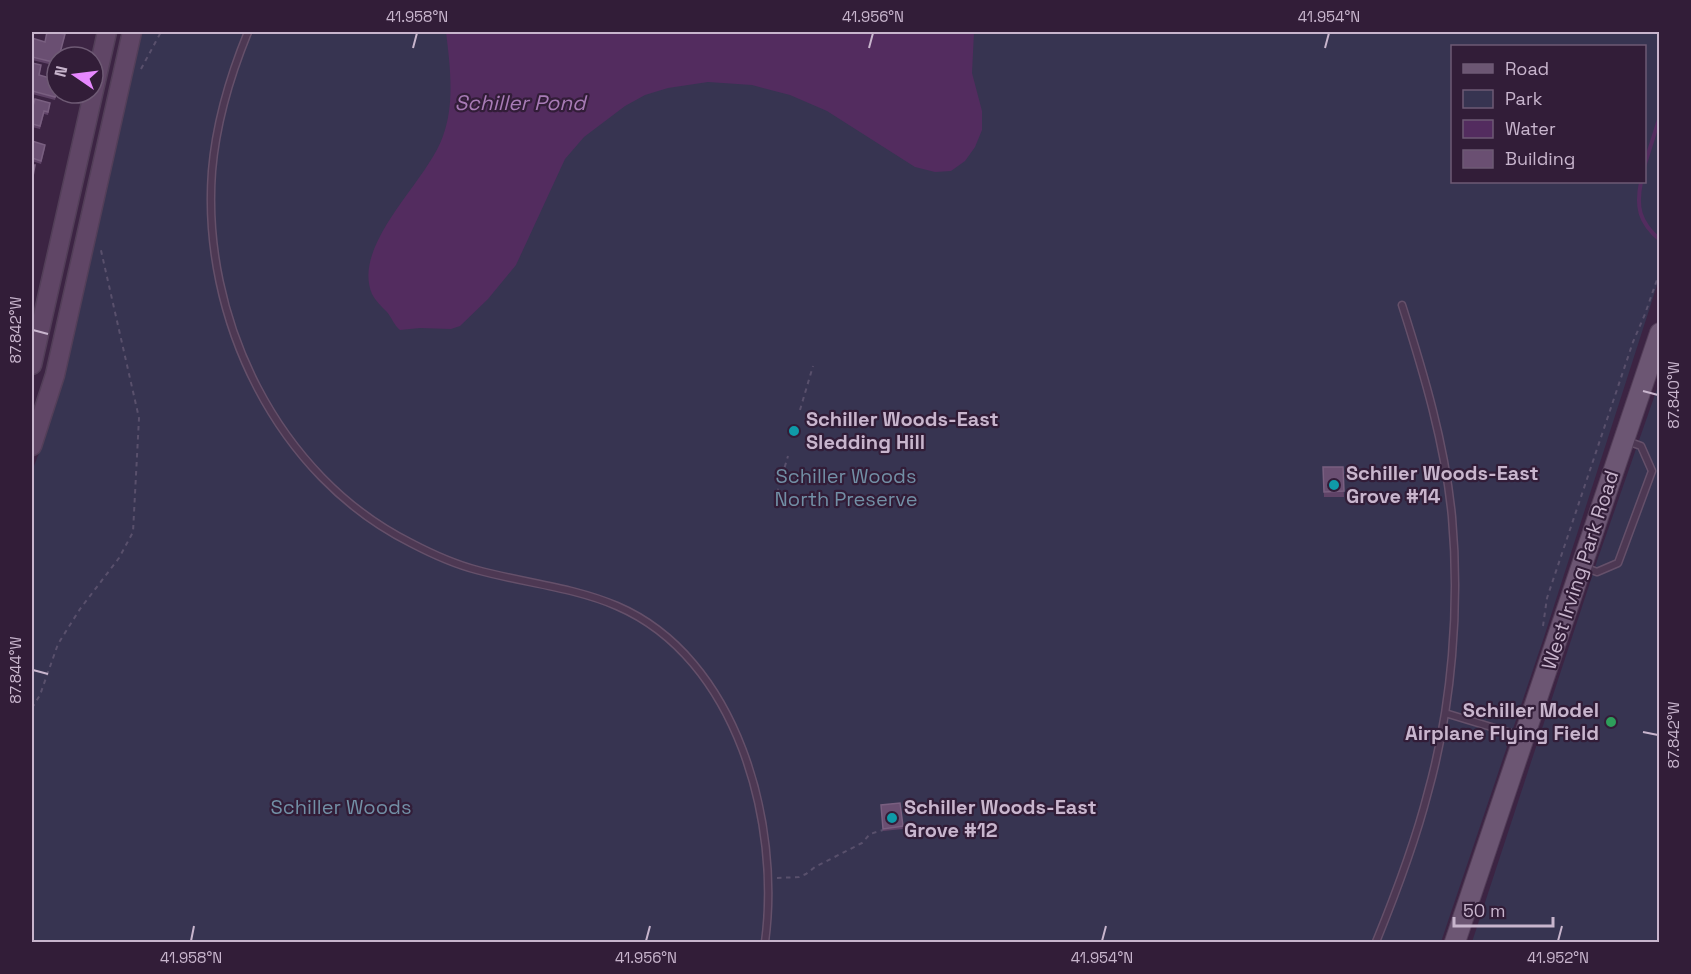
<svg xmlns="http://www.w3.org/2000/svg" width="1691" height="974" font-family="'Space Grotesk',sans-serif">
	<rect width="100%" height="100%" fill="#3c2443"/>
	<!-- green -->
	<path fill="#373451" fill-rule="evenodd" d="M142 32H1659V279L1544 637 1441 942H32V471L41 448 66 368ZM1452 46H1644V182H1452Z
		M1659 383V942H1472L1597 561Z"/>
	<!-- water -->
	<path fill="#532c5f" d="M446 32H974L972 73 982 111V130L975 147 965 161 951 171 935 172 915 167 827 111 790 95 752 85 708 82 668 88 645 95 625 106 584 137 565 159 516 265 488 299 460 326 451 329 420 328 400 330C394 325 392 318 387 312 382 307 375 300 372 294 351 244 428 181 443 136 455 104 450 65 446 32Z"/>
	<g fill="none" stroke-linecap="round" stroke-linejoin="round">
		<!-- stream -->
		<path stroke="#532c5f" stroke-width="4" d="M1644 167 1660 116
			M1641 182C1636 207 1639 222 1660 240"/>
		<!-- service casing -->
		<g stroke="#65506a" stroke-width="9">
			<path id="service" d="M248 32C230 76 216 123 212 171 201 318 277 476 411 543 432 554 454 564 477 570 524 583 573 587 617 606 738 658 781 824 765 942
				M1584 567 1597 572 1618 563 1652 471 1641 446 1627 441
				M1445 713 1521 736
				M1376 942C1396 893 1415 843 1428 792 1452 706 1460 606 1452 517 1445 444 1424 374 1402 305"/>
		</g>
		<!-- secondary casing -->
		<g stroke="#533f59" stroke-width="21">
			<path id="secondary" d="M32 365 107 32
				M32 446 55 375 132 32"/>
		</g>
		<!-- primary casing -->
		<g stroke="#533f59" stroke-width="22">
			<path id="primary" d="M1455 942 1660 333"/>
		</g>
		<!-- path -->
		<path stroke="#59506c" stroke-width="2" stroke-dasharray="4.5 4.5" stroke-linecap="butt" d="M141 69 161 32
			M800 410 813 366
			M777 493 788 456
			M1543 626 1547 598 1633 342 1645 314 1660 271
			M32 708 40 695 58 644 80 609 119 558 133 532 139 418 100 246
			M777 878 799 877 806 874 815 867 862 843 870 834 883 830"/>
		<!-- service -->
		<use href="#service" stroke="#4d3853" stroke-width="6"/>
		<!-- secondary -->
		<use href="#secondary" stroke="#604666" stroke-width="18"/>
		<!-- primary -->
		<use href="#primary" stroke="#6c5673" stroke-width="20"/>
	</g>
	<!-- wall -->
	<path fill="#5f4367" d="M65 37 57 57V66L32 60V38L45 42Z
		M32 63 41 68 39 75 57 80V93L55 100 32 94Z
		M32 105H50L48 115 44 114 40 129 32 127Z
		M32 141 45 148 41 164 32 161Z
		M1323 467H1343L1344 497H1324Z
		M900 803 903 829 883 831 881 805Z"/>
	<!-- building -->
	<path fill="#6a4f72" stroke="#795f80" stroke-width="1.5" d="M47 32H53L65 34 59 57H57V63L32 57V38L45 42Z
		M32 63 41 65 39 75 57 80V91L55 97 32 91Z
		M35 99 50 103 48 112 44 111 40 126 32 124V105L33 106Z
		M32 141 45 145 41 161 32 158Z
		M32 165H35L32 182Z
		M1323 467H1343L1344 491 1324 492Z
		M900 803 903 826 883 829 881 805Z"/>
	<!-- ticks -->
	<path fill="none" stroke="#c8b5cd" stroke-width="2" d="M413 48 417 33M869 48 873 33M1325 48 1329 33M33 330 48 334M1643 391 1658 395M33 670 48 674M1643 732 1658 735M191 941 194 926M646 941 650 926M1102 941 1106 926M1558 941 1562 926"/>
	<!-- markers -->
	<g fill="#0f9aa8" stroke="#321d38" stroke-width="2">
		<circle cx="794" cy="431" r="6"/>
		<circle cx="1334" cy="485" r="6"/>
		<circle cx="892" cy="818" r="6"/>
	</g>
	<circle fill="#2e9e5b" stroke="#321d38" stroke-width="2" cx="1611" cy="722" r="6"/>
	<g text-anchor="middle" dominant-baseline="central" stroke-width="4.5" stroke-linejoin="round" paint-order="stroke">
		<!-- poi labels -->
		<g font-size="20" font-weight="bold" fill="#c8b5cd" stroke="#321d38" text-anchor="start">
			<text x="806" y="419">Schiller Woods-East<tspan x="806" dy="23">Sledding Hill</tspan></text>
			<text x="1346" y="473">Schiller Woods-East<tspan x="1346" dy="23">Grove #14</tspan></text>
			<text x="1599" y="710" text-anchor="end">Schiller Model<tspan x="1599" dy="23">Airplane Flying Field</tspan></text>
			<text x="904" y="807">Schiller Woods-East<tspan x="904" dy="23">Grove #12</tspan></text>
		</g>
		<!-- park labels -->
		<g font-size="20" fill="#728fa5" stroke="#321d38">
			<text x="846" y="476">Schiller Woods<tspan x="846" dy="23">North Preserve</tspan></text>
			<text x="341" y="807">Schiller Woods</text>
		</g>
		<!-- street labels -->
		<g font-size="20" fill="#c8b5cd" stroke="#321d38">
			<text transform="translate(1580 570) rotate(-72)">West Irving Park Road</text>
		</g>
		<!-- water labels -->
		<g font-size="21" font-style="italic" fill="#a87bb6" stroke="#321d38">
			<text x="520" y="102">Schiller Pond</text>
		</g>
	</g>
	<!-- border -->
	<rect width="1691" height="974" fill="none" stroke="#321d38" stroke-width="66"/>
	<!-- legend -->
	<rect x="1451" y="45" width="195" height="138" fill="#321d38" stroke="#6e5a74" stroke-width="1.5"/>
	<rect x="1463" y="64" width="30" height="9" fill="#6c5673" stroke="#6e5a74" stroke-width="1.5"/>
	<text x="1505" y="75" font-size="18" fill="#c8b5cd">Road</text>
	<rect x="1463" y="90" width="30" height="18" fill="#373451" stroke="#6e5a74" stroke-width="1.5"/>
	<text x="1505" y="105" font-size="18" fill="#c8b5cd">Park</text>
	<rect x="1463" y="120" width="30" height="18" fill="#532c5f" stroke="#6e5a74" stroke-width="1.5"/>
	<text x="1505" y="135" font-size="18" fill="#c8b5cd">Water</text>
	<rect x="1463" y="150" width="30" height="18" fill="#6a4f72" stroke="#6e5a74" stroke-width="1.5"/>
	<text x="1505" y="165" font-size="18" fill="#c8b5cd">Building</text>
	<!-- north arrow -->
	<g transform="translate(75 75) rotate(284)"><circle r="28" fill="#321d38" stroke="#6e5a74" stroke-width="1.5"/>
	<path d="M0-4.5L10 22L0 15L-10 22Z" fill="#e788ff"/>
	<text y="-9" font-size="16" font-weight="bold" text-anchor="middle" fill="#c8b5cd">N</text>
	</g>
	<!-- scale -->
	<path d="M1454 917v9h99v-9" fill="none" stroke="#c8b5cd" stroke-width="3"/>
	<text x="1463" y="917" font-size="18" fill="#c8b5cd" stroke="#321d38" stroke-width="4.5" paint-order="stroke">50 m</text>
	<rect x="33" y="33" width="1625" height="908" fill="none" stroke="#c8b5cd" stroke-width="2"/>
	<g font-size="15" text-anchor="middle" fill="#c8b5cd">
		<text x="417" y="22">41.958°N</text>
		<text x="873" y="22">41.956°N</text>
		<text x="1329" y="22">41.954°N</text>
		<text transform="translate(16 330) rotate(-90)" y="5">87.842°W</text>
		<text transform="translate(1674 395) rotate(-90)" y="5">87.840°W</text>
		<text transform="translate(16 670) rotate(-90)" y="5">87.844°W</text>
		<text transform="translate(1674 735) rotate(-90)" y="5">87.842°W</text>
		<text x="191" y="963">41.958°N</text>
		<text x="646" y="963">41.956°N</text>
		<text x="1102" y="963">41.954°N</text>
		<text x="1558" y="963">41.952°N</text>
	</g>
</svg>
